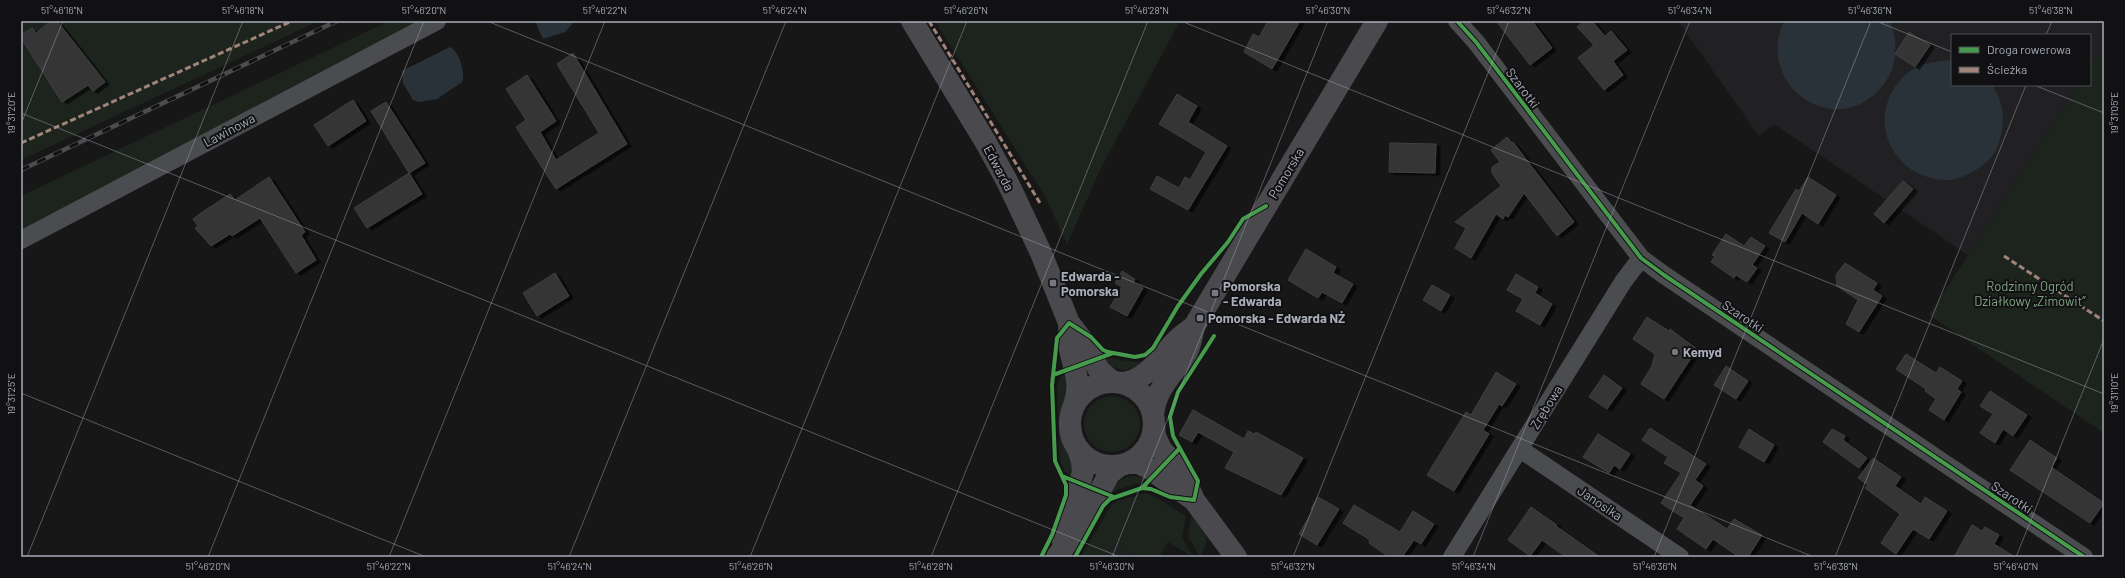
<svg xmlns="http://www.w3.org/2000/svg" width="2125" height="578" font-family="Barlow,sans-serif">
	<defs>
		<filter id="shadow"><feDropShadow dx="4.5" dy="2.5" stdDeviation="0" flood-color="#0009"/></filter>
	</defs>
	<rect width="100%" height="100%" fill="#171717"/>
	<!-- built -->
	<path fill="#212123" d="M1678 21H2104V44L2090 66V35H1952V85H2078L1968 255 1774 124 1759 136Z
		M1113 544 1136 557H1106Z"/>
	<!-- green -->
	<path fill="#1d241e" d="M21 21H319L21 160Z
		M389 21H420L21 231V196Z
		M935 21H1180L1101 168 1067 244 1046 198Z
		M2104 44V433L1929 315 2078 85H2090V66Z
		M1109 358 1134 362 1146 361C1129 373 1120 373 1103 360Z
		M1069 372 1066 402 1061 424 1062 435 1072 455 1075 478 1065 472 1060 461 1057 385 1061 376Z
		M1084 424a28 28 0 1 1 56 0a28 28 0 1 1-56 0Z
		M1134 476 1147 478 1142 482 1110 492 1114 484 1126 477Z
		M1145 493 1154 496 1186 516 1182 538 1193 557 1168 542 1159 557H1136L1113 544 1106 557H1081L1112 504 1117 501Z
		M1192 514C1206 531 1212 536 1200 557L1188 537Z"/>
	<!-- water -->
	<path fill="#2a3239" d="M535 21H572L573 23 565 32 543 39Z
		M1784 21H1889C1895 31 1896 45 1895 56 1894 70 1887 81 1878 91 1831 139 1755 84 1784 21Z
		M450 47C459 51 466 73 462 82L437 99 419 102 413 100 403 83 402 71Z
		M1949 60 1952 61V85H1992C2005 104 2006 126 1997 148 1991 161 1979 169 1966 175 1955 181 1942 181 1931 178 1881 165 1868 104 1909 72 1920 63 1935 62 1949 60Z"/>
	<!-- building -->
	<path fill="#353536" stroke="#3f4043" filter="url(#shadow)" d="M51 21H57L105 82 93 91 88 85 62 102 21 38V35L32 28 36 33Z
		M1268 21H1300L1272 69 1244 52 1253 34 1259 37Z
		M1496 21H1532L1552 48 1530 65Z
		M1584 21H1592L1605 36 1611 31 1627 50 1613 61 1623 75 1604 90 1578 58 1594 45 1577 27Z
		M1909 32 1930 45 1915 67 1895 54Z
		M573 53 627 144 556 189 516 127 526 120 506 89 527 75 556 121 540 132 556 160 599 133 557 64Z
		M1177 94 1197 106 1188 122 1227 146 1188 210 1150 189 1157 176 1179 188 1185 177 1190 180 1206 152 1159 124Z
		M353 100 366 121 328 146 314 125Z
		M386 102 425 163 409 173 371 111Z
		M1507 137 1511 142H1513L1574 222 1557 236 1524 193 1508 217 1505 215 1503 219 1496 214 1471 258 1455 248 1466 228 1455 222 1501 186 1492 173V167L1500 162 1491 150Z
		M1390 143 1436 144 1435 173 1389 172Z
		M409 173 422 194 367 228 354 208Z
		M269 177 305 232 301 235 316 260 296 273 260 218 232 236 230 234 211 246 195 228 198 226 193 219 204 211 230 194 235 200Z
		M1808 177 1836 195 1818 224 1802 213 1785 242 1769 233 1796 189 1799 191Z
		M1903 181 1913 189 1884 223 1874 214Z
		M1726 234 1744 246 1751 237 1765 246 1752 265 1757 268 1747 282 1736 275 1734 278 1711 262 1715 256 1712 255Z
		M1306 249 1336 267 1333 273 1353 284 1342 303 1322 292 1318 298 1288 280Z
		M1845 263 1877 283 1873 290 1882 296 1859 332 1846 324 1858 300 1837 286 1836 275Z
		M1122 271 1135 279 1133 283 1143 288 1127 316 1110 307 1122 287 1115 283Z
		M555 273 569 296 537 316 523 293Z
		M1516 274 1538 287 1535 293 1552 304 1540 325 1516 311 1523 299 1507 290Z
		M1432 285 1450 295 1441 311 1423 300Z
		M1647 317 1669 331 1670 329 1697 349 1664 399 1641 384 1652 366 1655 354 1633 339Z
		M1906 354 1936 373 1940 367 1962 381 1957 389 1961 392 1944 420 1929 410 1936 399 1925 391 1926 389 1896 369Z
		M1726 366 1748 381 1736 399 1714 385Z
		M1496 372 1516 384 1502 406 1499 404 1483 430 1489 434 1454 491 1427 475 1466 412 1471 415Z
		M1604 375 1622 388 1607 409 1589 397Z
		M1990 391 2027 415 2013 436 2003 429 1995 443 1980 433 1993 414 1980 406Z
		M1193 410 1244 439 1248 431 1254 434 1256 432 1303 458 1281 495 1225 468 1234 452 1198 432 1192 442 1179 435Z
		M1650 428 1706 464 1695 480 1703 486 1690 505 1727 529 1734 519 1762 535 1748 557H1739L1713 539 1706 549 1677 529 1684 518 1661 503 1681 473 1664 463 1668 457 1642 440Z
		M1749 429 1774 445 1764 462 1739 447Z
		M1832 429 1845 436 1843 440 1867 458 1859 468 1823 442Z
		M1598 434 1630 454 1620 469 1614 465 1609 473 1583 457Z
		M2030 440 2057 458 2051 467 2104 503 2090 523 2010 470Z
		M1873 458 1901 477 1895 486 1921 504 1925 497 1947 511 1929 539 1913 529 1896 554 1881 543 1900 514 1865 488 1868 485 1858 478Z
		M1318 497 1339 509 1317 545 1299 534 1313 510 1311 509Z
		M1354 505 1400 532 1413 511 1434 524 1421 544 1414 540 1402 557H1389L1369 543 1370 540 1343 523Z
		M1531 507 1557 525 1556 526 1600 557H1566L1542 540 1530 556 1508 540Z
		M1972 525 1982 531 1985 527 1999 535 1994 544 2015 557H1954Z"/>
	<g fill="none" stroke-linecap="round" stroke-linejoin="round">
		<!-- street -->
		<path stroke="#4b4c50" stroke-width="18" d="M1457 21 1476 42 1641 258 1664 275 2084 557
			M21 240 437 21
			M1520 449 1680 557
			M1452 557 1623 282 1641 258"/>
		<!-- secondary -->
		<path stroke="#4a4a4e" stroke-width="22" d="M912 21 985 141 1008 183 1041 253 1069 323 1083 341 1099 370 1113 382
			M1069 323C1070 332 1068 341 1070 349 1074 369 1082 384 1074 405
			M1070 424a42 42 0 1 1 84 0a42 42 0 1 1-84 0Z
			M1122 383C1147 381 1160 357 1176 341 1182 335 1189 331 1195 325L1377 21
			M1153 416C1155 387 1174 375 1187 352 1191 344 1192 333 1195 325
			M1154 426 1155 436 1161 449 1183 475 1194 500 1236 557
			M1128 463H1138L1147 467 1194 500
			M1063 542 1083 472 1082 461 1078 449
			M1057 557 1088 514 1109 474 1119 466"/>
		<!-- rail casing -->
		<g stroke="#4b4c4f" stroke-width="4.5">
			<path id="rail" d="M21 170 337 21"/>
		</g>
		<!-- rail -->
		<use href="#rail" stroke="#111113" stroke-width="3" stroke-dasharray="9" stroke-linecap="butt"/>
		<!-- quiet -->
		<path stroke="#a18479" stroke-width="3" stroke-dasharray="6 3" stroke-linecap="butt" d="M929 21 1040 203
			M21 143 292 21
			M2004 256 2104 321"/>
		<!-- cycleway casing -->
		<g stroke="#111113" stroke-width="6">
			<path id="cycleway" d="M1457 21 1476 42 1641 258 1664 275 2084 557
				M1053 375 1113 353
				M1062 476 1114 497
				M1142 488 1179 449
				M1041 557 1052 535 1066 495V485L1055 461 1052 385 1057 338 1069 323 1091 337 1103 350 1108 352 1135 357 1145 355 1153 348 1178 306 1201 274 1228 242 1243 219 1266 206
				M1075 557 1103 506 1110 499 1142 488 1151 489 1170 497 1194 500 1198 481 1173 436 1170 417 1178 392 1214 336"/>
		</g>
		<!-- cycleway -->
		<use href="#cycleway" stroke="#469c4c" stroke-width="4"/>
	</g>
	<!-- ticks -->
	<path fill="none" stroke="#a8adb8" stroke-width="1" stroke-opacity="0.45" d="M487 21 1814 557M1181 21 2104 394M1876 21 1952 52M2046 35 2052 21M2034 85 2104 113M21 113 1120 557M21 124 63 21M21 393 426 557M27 557 243 21M208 557 424 21M389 557 605 21M569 557 786 21M750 557 967 21M931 557 1148 21M1112 557 1328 21M1293 557 1509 21M1473 557 1690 21M1654 557 1871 21M1835 557 2026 85M2016 557 2104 339"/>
	<!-- markers -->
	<g fill="#757880" stroke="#111113" stroke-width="1.5">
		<rect x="1049" y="279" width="8" height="8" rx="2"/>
		<rect x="1211" y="289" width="8" height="8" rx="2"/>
		<rect x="1196" y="314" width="8" height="8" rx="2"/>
		<circle cx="1675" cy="352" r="4"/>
	</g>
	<g text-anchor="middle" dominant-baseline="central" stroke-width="4" stroke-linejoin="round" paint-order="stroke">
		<!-- street labels -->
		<g font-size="13" fill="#a8adb8" stroke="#111113">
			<text transform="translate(1523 88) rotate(53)">Szarotki</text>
			<text transform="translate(229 130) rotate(-28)">Lawinowa</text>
			<text transform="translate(999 168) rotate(62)">Edwarda</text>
			<text transform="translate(1286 173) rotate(-59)">Pomorska</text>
			<text transform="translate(1743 316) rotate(34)">Szarotki</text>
			<text transform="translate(1546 407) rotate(-58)">Zrębowa</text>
			<text transform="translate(2012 497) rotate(34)">Szarotki</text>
			<text transform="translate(1600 503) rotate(34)">Janosika</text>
		</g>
		<!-- poi labels -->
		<g font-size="13" font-weight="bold" fill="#a8adb8" stroke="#111113" text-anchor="start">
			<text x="1061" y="276">Edwarda -<tspan x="1061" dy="15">Pomorska</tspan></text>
			<text x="1223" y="286">Pomorska<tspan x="1223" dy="15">- Edwarda</tspan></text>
			<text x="1208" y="318">Pomorska - Edwarda NŻ</text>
			<text x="1683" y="352">Kemyd</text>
		</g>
		<!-- park labels -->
		<g font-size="13" fill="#7fa381" stroke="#111113">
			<text x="2030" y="286">Rodzinny Ogród<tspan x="2030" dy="15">Działkowy „Zimowit”</tspan></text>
		</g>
	</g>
	<!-- border -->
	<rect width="2125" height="578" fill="none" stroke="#111113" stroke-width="44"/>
	<!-- legend -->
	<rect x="1951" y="34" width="140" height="52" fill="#111113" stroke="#4d4f55"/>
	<rect x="1959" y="47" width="20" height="6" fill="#469c4c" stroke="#4d4f55"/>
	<text x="1987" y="54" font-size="12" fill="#a8adb8">Droga rowerowa</text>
	<rect x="1959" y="67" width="20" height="6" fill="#a18479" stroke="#4d4f55"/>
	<text x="1987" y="74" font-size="12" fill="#a8adb8">Ścieżka</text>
	<rect x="22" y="22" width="2081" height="534" fill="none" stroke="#a8adb8" stroke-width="1.5"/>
	<g font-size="10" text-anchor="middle" fill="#a8adb8">
		<text x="62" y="14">51°46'16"N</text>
		<text x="243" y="14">51°46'18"N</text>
		<text x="424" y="14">51°46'20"N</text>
		<text x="605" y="14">51°46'22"N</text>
		<text x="785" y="14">51°46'24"N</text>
		<text x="966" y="14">51°46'26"N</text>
		<text x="1147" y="14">51°46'28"N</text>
		<text x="1328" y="14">51°46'30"N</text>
		<text x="1509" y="14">51°46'32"N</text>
		<text x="1690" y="14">51°46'34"N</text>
		<text x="1870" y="14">51°46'36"N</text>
		<text x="2051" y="14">51°46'38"N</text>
		<text transform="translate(2114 113) rotate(-90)" y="4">19°31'05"E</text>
		<text transform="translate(11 113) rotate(-90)" y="4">19°31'20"E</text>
		<text transform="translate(2114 393) rotate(-90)" y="4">19°31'10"E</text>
		<text transform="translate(11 394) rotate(-90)" y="4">19°31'25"E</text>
		<text x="208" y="570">51°46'20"N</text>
		<text x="389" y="570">51°46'22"N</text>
		<text x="570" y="570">51°46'24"N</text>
		<text x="751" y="570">51°46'26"N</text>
		<text x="931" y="570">51°46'28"N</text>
		<text x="1112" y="570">51°46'30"N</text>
		<text x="1293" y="570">51°46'32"N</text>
		<text x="1474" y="570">51°46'34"N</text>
		<text x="1655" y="570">51°46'36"N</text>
		<text x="1836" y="570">51°46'38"N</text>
		<text x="2016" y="570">51°46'40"N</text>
	</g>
</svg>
